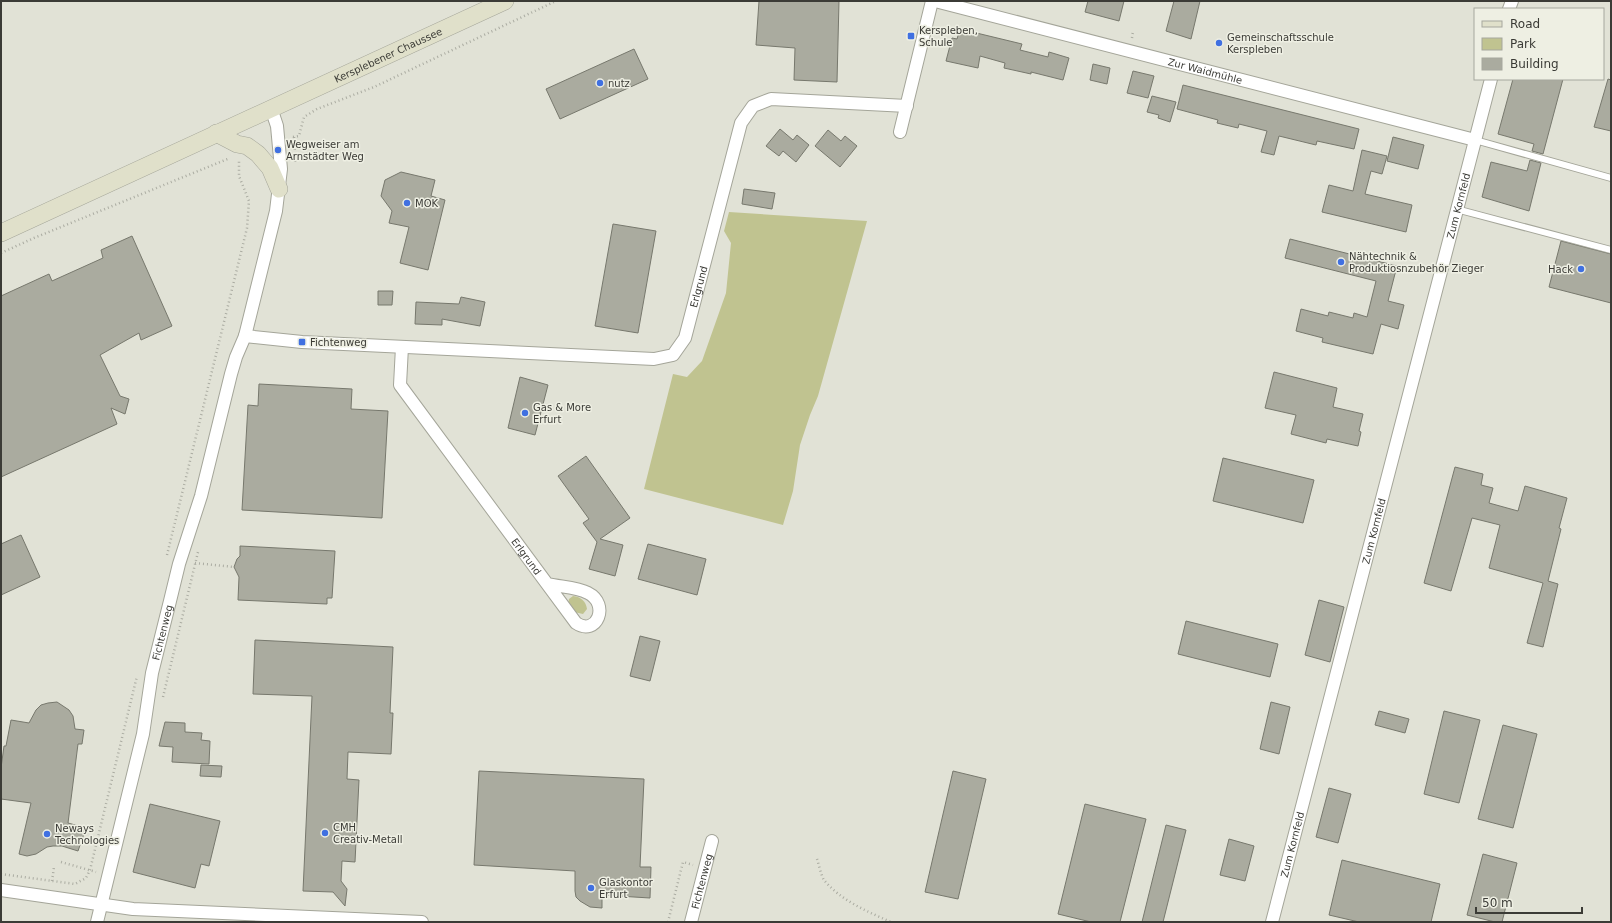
<svg xmlns="http://www.w3.org/2000/svg" width="1612" height="923" font-family="'DejaVu Sans',sans-serif">
	<rect width="100%" height="100%" fill="#e1e2d6"/>
	<!-- green -->
	<path fill="#c0c390" d="M729 212 867 221 818 396 810 415 800 445 793 491 783 525 644 489 673 374 687 377 702 361 726 293 731 243 724 231Z
		M573 596C581 597 586 601 587 609L583 614 574 612 568 604 569 599Z"/>
	<!-- building -->
	<path fill="#aaab9f" stroke="#77786d" d="M759 1H839L837 82 794 80 795 48 756 45Z
		M1088 1H1124L1119 21 1085 12Z
		M1174 1H1200L1191 39 1166 31Z
		M960 29 1022 44 1020 50 1048 57 1049 52 1069 58 1063 80 1031 72V74L1004 68 1005 63 980 56 978 68 946 61 952 38 957 39Z
		M634 49 648 79 560 119 546 89Z
		M1093 64 1110 68 1107 84 1090 80Z
		M1133 71 1154 76 1148 98 1127 93Z
		M1513 79H1563L1543 154 1532 151 1534 144 1498 134Z
		M1608 79 1611 80V131L1594 127Z
		M1183 85 1359 129 1354 149 1317 141 1316 145 1279 136 1274 155 1261 152 1267 131 1239 124 1238 128 1217 123 1218 120 1177 109Z
		M1152 96 1176 102 1170 122 1158 118 1159 115 1147 112Z
		M780 129 793 140 797 135 809 145 796 162 783 151 779 156 766 146Z
		M828 130 841 141 845 136 857 146 840 167 815 146Z
		M1393 137 1424 145 1418 169 1387 161Z
		M1362 150 1387 156 1382 174 1371 171 1365 194 1412 205 1406 232 1322 212 1329 185 1353 191Z
		M1530 160 1541 163 1529 211 1482 197 1491 162 1527 171Z
		M401 172 435 180 431 196 445 200 428 270 400 263 409 227 389 223 392 211 381 196 385 180Z
		M744 189 775 193 772 209 742 204Z
		M613 224 656 231 638 333 595 326Z
		M132 236 172 326 141 340 139 333 100 355 120 396 129 399 125 414 111 408 117 424 1 477V296L49 274 52 281 103 258 101 250Z
		M1290 239 1397 266 1388 301 1404 305 1398 329 1381 324 1373 354 1322 342 1323 338 1296 331 1301 309 1328 316 1329 312 1353 318 1354 313 1367 317 1376 281 1285 258Z
		M1561 241 1611 254V303L1549 287Z
		M378 291H393L392 305H378Z
		M461 297 485 302 480 326 442 319V325L415 324 416 302 459 304Z
		M1274 372 1337 388 1333 407 1363 414 1359 431 1361 432 1358 446 1327 439 1326 443 1291 434 1296 415 1265 408Z
		M520 377 548 385 535 435 508 428Z
		M259 384 352 389 351 409 388 411 382 518 242 510 248 405 258 406Z
		M586 456 630 518 600 539 623 545 615 576 589 569 597 542 583 523 589 519 558 476Z
		M1223 458 1314 480 1303 523 1213 501Z
		M1455 467 1483 474 1481 485 1493 488 1489 503 1518 511 1525 486 1567 498 1559 528 1561 529 1548 581 1558 584 1543 647 1527 643 1543 583 1489 568 1500 525 1472 518 1451 591 1424 583Z
		M21 535 40 577 1 595V544Z
		M648 544 706 559 697 595 638 579Z
		M240 546 335 551 332 598H327V604L238 600 239 577 234 567 237 559 240 556Z
		M1319 600 1344 607 1330 662 1305 655Z
		M1186 621 1278 644 1270 677 1178 654Z
		M640 636 660 641 650 681 630 676Z
		M255 640 393 647 390 713H393L391 754 348 752 347 779 359 780 355 862 342 861 341 881 347 889 345 906 333 892 303 891 312 696 253 694Z
		M57 702 69 710 73 716 75 729 84 730 82 744H78L68 823 86 828 78 851 62 846H53L47 847 36 854 27 856 19 854 31 803 1 799V768L4 746H6L11 720 29 723 36 710 41 705 48 703Z
		M1271 702 1290 707 1279 754 1260 749Z
		M1379 711 1409 719 1405 733 1375 725Z
		M1444 711 1480 720 1459 803 1424 794Z
		M165 722 185 723V732L202 733 201 740 210 741 209 764 172 762 173 747 159 746Z
		M1503 725 1537 734 1513 828 1478 819Z
		M201 765 222 766 221 777 200 776Z
		M479 771 644 779 640 867H651L650 898 602 895V908L590 907 580 901 576 897 575 891V871L474 865Z
		M953 771 986 779 958 899 925 892Z
		M1329 788 1351 794 1338 843 1316 837Z
		M150 804 220 821 209 866 201 864 195 888 133 872Z
		M1085 804 1146 819 1120 922H1091L1058 914Z
		M1166 825 1186 830 1163 922H1142Z
		M1229 839 1254 846 1245 881 1220 875Z
		M1483 854 1517 863 1502 922H1495L1467 915Z
		M1342 860 1440 884 1431 922H1359L1329 915Z"/>
	<g fill="none" stroke-linecap="round" stroke-linejoin="round">
		<!-- lane casing -->
		<g stroke="#a4a599" stroke-width="8">
			<path id="lane" d="M1475 140 1611 178
				M1456 209 1611 250"/>
		</g>
		<!-- street casing -->
		<g stroke="#a4a599" stroke-width="14">
			<g id="street">
				<path id="s1" d="M935 1 1475 140"/>
				<path d="M1509 9 1512 1"/>
				<path d="M900 132 932 1"/>
				<path id="s2" d="M245 336 302 342 654 359 673 355 685 338 741 123 753 106 771 99 907 106"/>
				<path id="s3" d="M402 347 400 385 576 623C597 637 610 604 588 593 577 587 561 587 548 584"/>
				<path d="M1 890 133 909 422 922"/>
				<path id="s4" d="M97 922 143 734 152 673 170 601 179 564 201 496 231 374 236 357 245 336 276 211 281 169 277 126 271 108"/>
				<path id="s5" d="M691 922 712 841"/>
				<path id="s6" d="M1272 922 1491 79"/>
			</g>
		</g>
		<!-- secondary casing -->
		<g stroke="#a4a599" stroke-width="18">
			<g id="secondary">
				<path d="M216 133 237 144 247 146 258 154 270 168 279 189"/>
				<path id="s7" d="M1 233 505 1"/>
			</g>
		</g>
		<!-- path -->
		<path stroke="#abaca2" stroke-width="2.5" stroke-dasharray="1 3" stroke-linecap="butt" d="M1132 38 1133 31
			M293 137 299 136 304 117 317 109 374 87 556 1
			M294 137 295 162
			M1 253 34 238 230 158
			M167 555 247 228 249 201 239 176V160
			M195 563 234 567
			M163 697 198 552
			M817 859C819 865 821 875 824 880 840 900 868 912 891 922
			M61 862 96 872
			M1 874 75 884 86 878 90 870 137 676
			M52 881 54 867
			M668 922 683 862 693 865"/>
		<!-- lane -->
		<use href="#lane" stroke="#fff" stroke-width="6"/>
		<!-- street -->
		<use href="#street" stroke="#fff" stroke-width="12"/>
		<!-- secondary -->
		<use href="#secondary" stroke="#e0e0ca" stroke-width="17"/>
	</g>
	<!-- markers -->
	<g fill="#4070e1" stroke="#eeefe3" stroke-width="1.5">
		<rect x="907" y="32" width="8" height="8" rx="2"/>
		<circle cx="1219" cy="43" r="4"/>
		<circle cx="600" cy="83" r="4"/>
		<circle cx="278" cy="150" r="4"/>
		<circle cx="407" cy="203" r="4"/>
		<circle cx="1341" cy="262" r="4"/>
		<circle cx="1581" cy="269" r="4"/>
		<rect x="298" y="338" width="8" height="8" rx="2"/>
		<circle cx="525" cy="413" r="4"/>
		<circle cx="325" cy="833" r="4"/>
		<circle cx="47" cy="834" r="4"/>
		<circle cx="591" cy="888" r="4"/>
	</g>
	<g text-anchor="middle" dominant-baseline="central" stroke-width="3" stroke-linejoin="round" paint-order="stroke">
		<!-- poi labels -->
		<g font-size="10" fill="#3b3b36" stroke="#eeefe3" text-anchor="start">
			<text x="919" y="30">Kerspleben,<tspan x="919" dy="12">Schule</tspan></text>
			<text x="1227" y="37">Gemeinschaftsschule<tspan x="1227" dy="12">Kerspleben</tspan></text>
			<text x="608" y="83">nutz</text>
			<text x="286" y="144">Wegweiser am<tspan x="286" dy="12">Arnstädter Weg</tspan></text>
			<text x="415" y="203">MOK</text>
			<text x="1349" y="256">Nähtechnik &amp;<tspan x="1349" dy="12">Produktiosnzubehör Zieger</tspan></text>
			<text x="1573" y="269" text-anchor="end">Hack</text>
			<text x="310" y="342">Fichtenweg</text>
			<text x="533" y="407">Gas &amp; More<tspan x="533" dy="12">Erfurt</tspan></text>
			<text x="333" y="827">CMH<tspan x="333" dy="12">Creativ-Metall</tspan></text>
			<text x="55" y="828">Neways<tspan x="55" dy="12">Technologies</tspan></text>
			<text x="599" y="882">Glaskontor<tspan x="599" dy="12">Erfurt</tspan></text>
		</g>
		<!-- street labels -->
		<g font-size="10" fill="#3b3b36" stroke="#eeefe3">
			<text stroke="none"><textPath href="#s7" startOffset="426">Kersplebener Chaussee</textPath></text>
			<text stroke="none"><textPath href="#s1" startOffset="279">Zur Waidmühle</textPath></text>
			<text stroke="none"><textPath href="#s6" startOffset="740">Zum Kornfeld</textPath></text>
			<text stroke="none"><textPath href="#s2" startOffset="503">Erlgrund</textPath></text>
			<text stroke="none"><textPath href="#s6" startOffset="404">Zum Kornfeld</textPath></text>
			<text stroke="none"><textPath href="#s3" startOffset="251">Erlgrund</textPath></text>
			<text stroke="none"><textPath href="#s4" startOffset="297">Fichtenweg</textPath></text>
			<text stroke="none"><textPath href="#s6" startOffset="80">Zum Kornfeld</textPath></text>
			<text stroke="none"><textPath href="#s5" startOffset="42">Fichtenweg</textPath></text>
		</g>
	</g>
	<!-- border -->
	<rect width="1612" height="923" fill="none" stroke="#3b3b36" stroke-width="4"/>
	<!-- legend -->
	<rect x="1474" y="8" width="130" height="72" fill="#eeefe3" stroke="#a6a79e"/>
	<rect x="1482" y="21" width="20" height="6" fill="#e0e0ca" stroke="#a6a79e"/>
	<text x="1510" y="28" font-size="12" fill="#3b3b36">Road</text>
	<rect x="1482" y="38" width="20" height="12" fill="#c0c390" stroke="#a6a79e"/>
	<text x="1510" y="48" font-size="12" fill="#3b3b36">Park</text>
	<rect x="1482" y="58" width="20" height="12" fill="#aaab9f" stroke="#a6a79e"/>
	<text x="1510" y="68" font-size="12" fill="#3b3b36">Building</text>
	<!-- scale -->
	<path d="M1476 907v6h106v-6" fill="none" stroke="#3b3b36" stroke-width="2"/>
	<text x="1482" y="907" font-size="12" fill="#3b3b36" stroke="#eeefe3" stroke-width="3" paint-order="stroke">50 m</text>
</svg>
